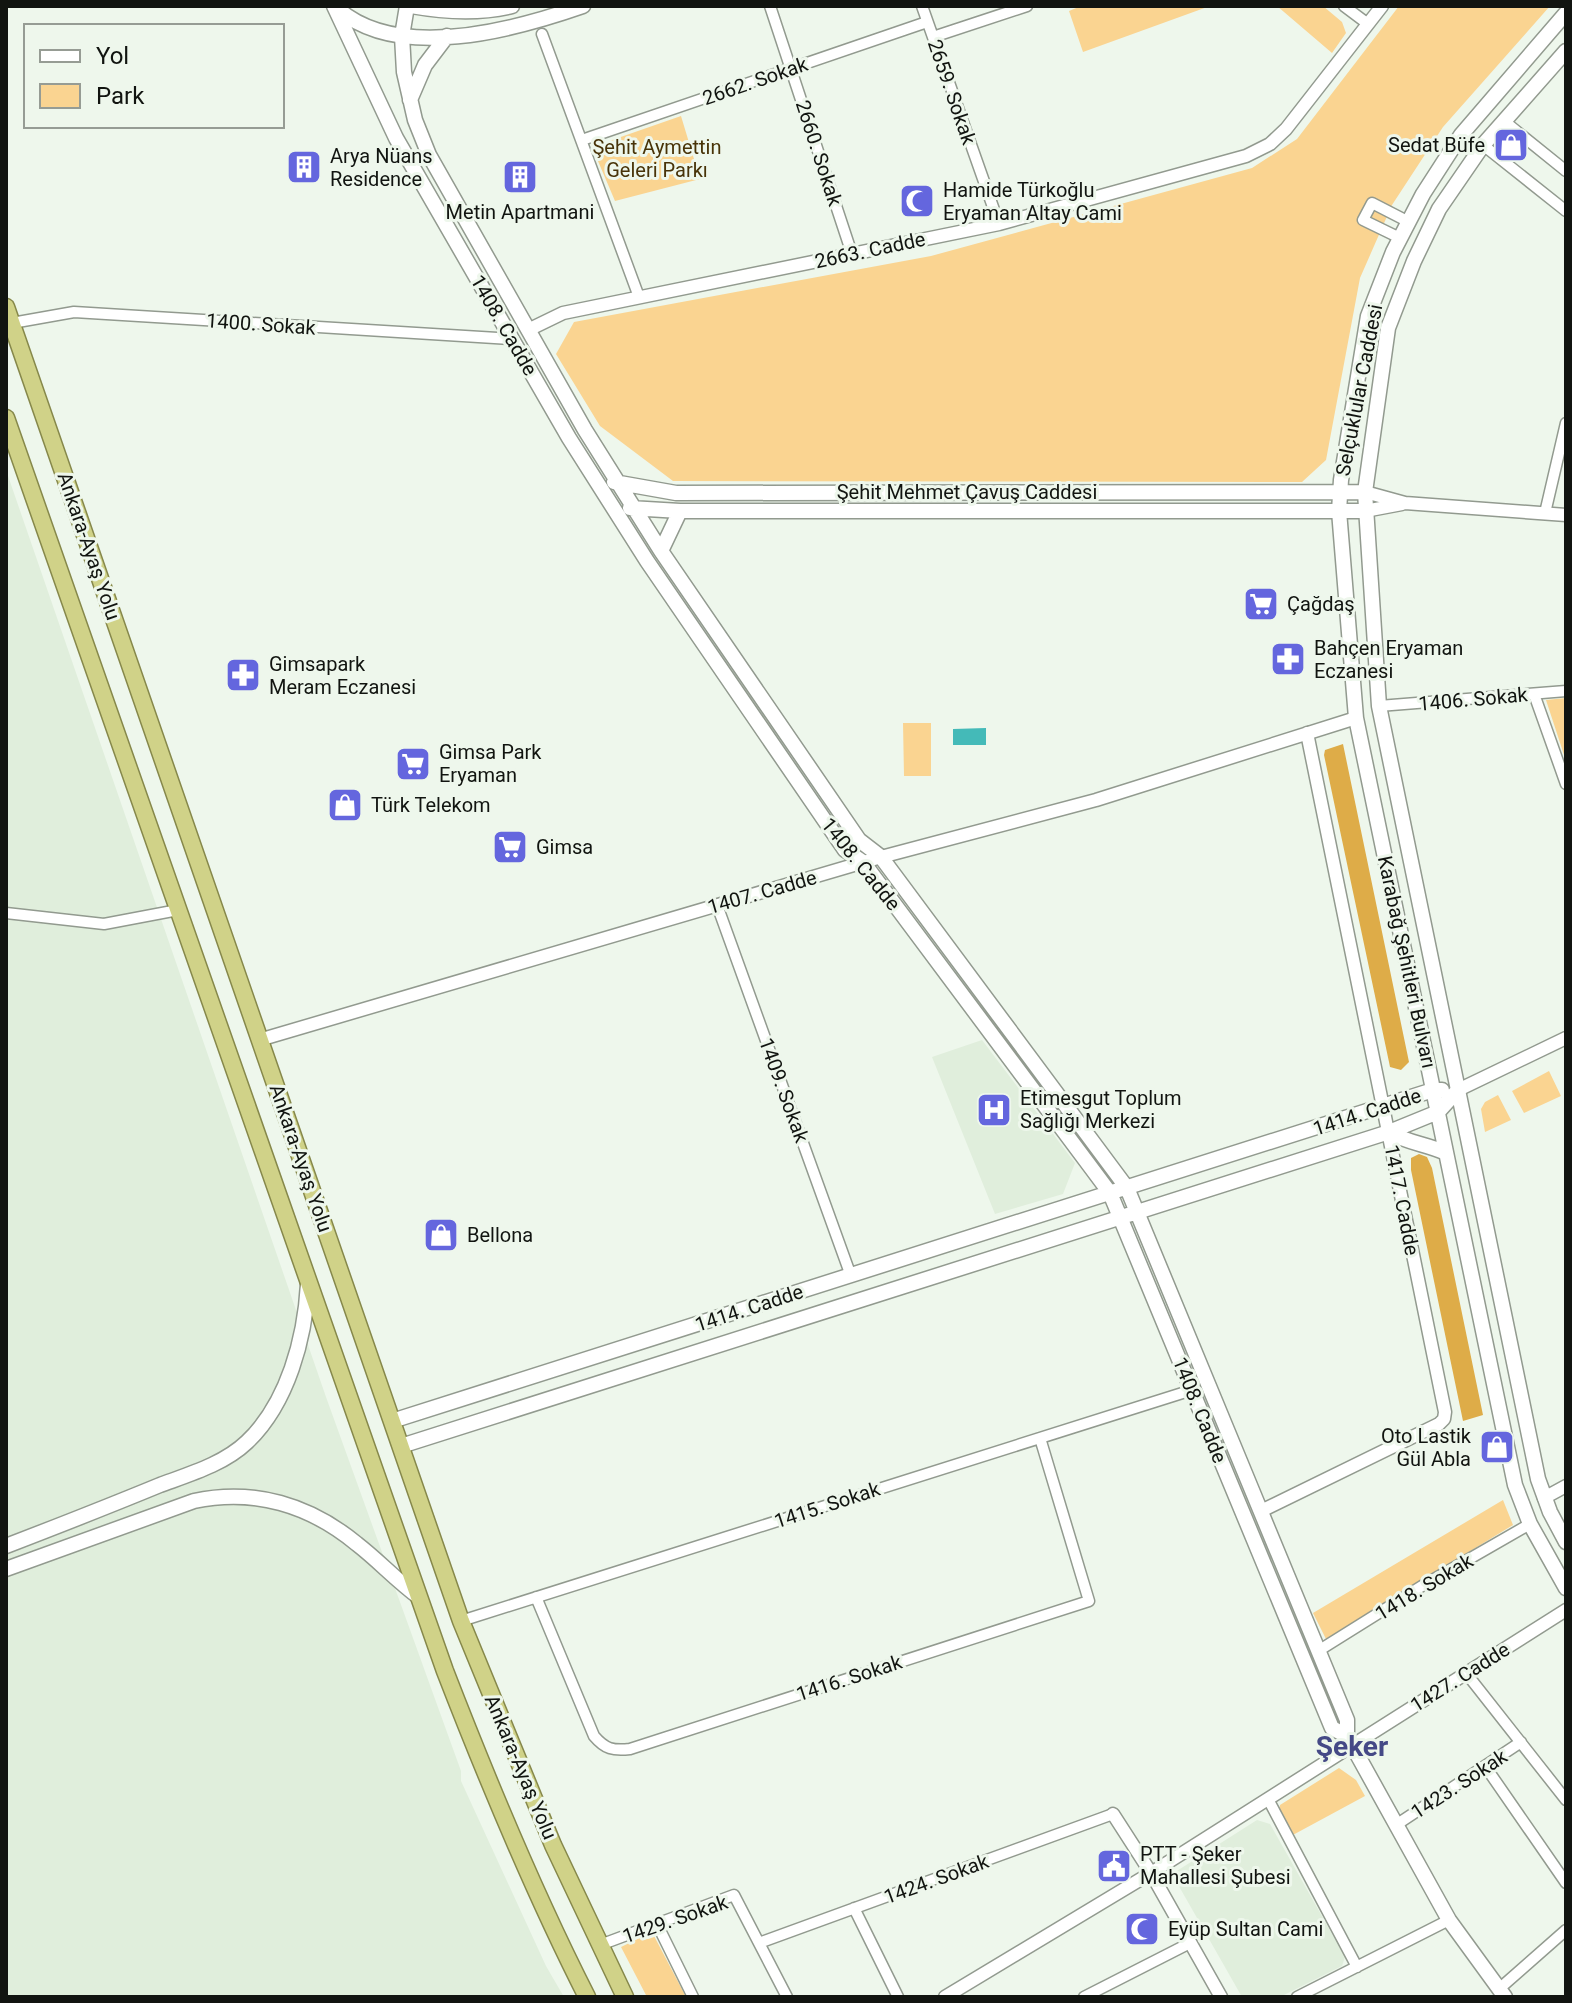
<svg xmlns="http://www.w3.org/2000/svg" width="1572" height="2003" font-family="Roboto,sans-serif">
	<rect width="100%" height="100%" fill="#eef7ec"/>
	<!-- built -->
	<path fill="#e0eedc" d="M6 470 326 1397 461 1771V1781L546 1966 564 1997H6Z
		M982 1040 1075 1163 1063 1194 995 1214 932 1057Z
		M1257 1820 1270 1824 1345 1957 1342 1966 1280 1997H1242L1172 1874Z"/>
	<!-- green -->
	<path fill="#fad491" d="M1081 6H1210L1083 52 1069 11Z
		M1277 6H1323L1342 22 1346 33 1332 53Z
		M1399 6H1550L1443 127 1392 205 1360 278 1326 460 1302 482 673 481 600 426 556 354 574 322 931 256 1252 168 1297 139Z
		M681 116 700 179 615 201 592 147Z
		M1566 698V761L1546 700Z
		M903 723H931V776H904Z
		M1549 1071 1561 1096 1524 1113 1512 1091Z
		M1498 1095 1511 1120 1485 1132 1481 1109 1485 1102Z
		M1503 1500 1513 1525 1326 1639 1313 1613Z
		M1339 1768 1356 1780 1365 1796 1291 1836 1279 1812 1280 1805Z
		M652 1932 686 1997H647L621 1947Z"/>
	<!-- forest -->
	<path fill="#deac48" d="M1343 744 1409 1062 1401 1070 1390 1067 1389 1062 1324 755 1325 750Z
		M1419 1154 1427 1157 1432 1168 1483 1415 1463 1421 1411 1170V1158Z"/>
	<!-- water -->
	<path fill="#44bab8" d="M986 728V745H953V729Z"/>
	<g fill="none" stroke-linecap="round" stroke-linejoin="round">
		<!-- minor casing -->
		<g stroke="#929a8f" stroke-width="13">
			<path id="minor" d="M770 6 852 254
				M922 6 999 224
				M1344 6 1368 24
				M542 34 639 297
				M933 37 1027 6
				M1504 121 1566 171
				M582 140 927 22
				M1483 145 1566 211
				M1400 238 1363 220 1372 203 1409 222
				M12 323 74 312 512 339
				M1545 513 1566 423
				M1534 694 1566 784
				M1379 706 1566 691
				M717 905 851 1276
				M6 913 104 924 178 910
				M536 1597 594 1736C605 1749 613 1751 630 1749L1089 1601 1040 1438
				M461 1621 1192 1390
				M1318 1651 1422 1586 1530 1524
				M1466 1673 1566 1800
				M1485 1766 1566 1883
				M1268 1799 1357 1967
				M1396 1825 1521 1742
				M854 1908 898 1997
				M657 1924 693 1997
				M759 1943 1113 1814
				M600 1945 734 1895 787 1997
				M1499 1989 1566 1930
				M1084 1997 1190 1943
				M1297 1997 1449 1920"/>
		</g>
		<!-- tertiary casing -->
		<g stroke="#929a8f" stroke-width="15">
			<path id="tertiary" d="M528 330 563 313 999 224 1246 156 1270 144 1286 129 1382 6
				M1365 492 1405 503 1566 515
				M1365 511 1402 504
				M259 1040 881 857 1096 800 1356 718
				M1458 1090 1566 1038
				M1544 1498 1566 1486
				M1261 1511 1439 1424 1444 1419 1445 1412 1307 733
				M1113 1814 1151 1873 1221 1997
				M945 1997 1151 1873 1566 1610"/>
		</g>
		<!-- secondary casing -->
		<g stroke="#929a8f" stroke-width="17">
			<path id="secondary" d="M334 6 396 138 569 438 647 561 845 850 863 862 1110 1193 1332 1728 1347 1736
				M407 6 402 36 404 72 415 120 429 155 585 430 661 551 859 840 881 857 1127 1188 1347 1720V1736L1449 1920 1505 1997
				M411 6C445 12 479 14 512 6
				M338 9C399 62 514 30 583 6
				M1566 13 1461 135 1423 194 1393 252 1368 316 1341 480 1339 511 1356 718 1515 1485 1530 1524 1566 1588
				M1566 51 1483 145 1439 209 1414 261 1388 328 1365 492 1379 706 1538 1479 1550 1512 1566 1542
				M410 100 425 65 447 36
				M614 482 676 493 1365 492
				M630 508 680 511H1365
				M661 551 680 511
				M1389 1132C1407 1143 1427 1144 1446 1153
				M392 1421 1433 1090H1442
				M401 1446 1389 1132 1438 1112 1458 1090
				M6 1546C58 1526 109 1506 160 1485 190 1474 224 1464 247 1442 288 1403 305 1338 308 1284
				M6 1569 194 1501C254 1488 310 1505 357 1544 379 1561 397 1581 419 1597"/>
		</g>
		<!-- trunk casing -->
		<g stroke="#86884b" stroke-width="19">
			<path id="trunk" d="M6 307 461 1621 553 1845 625 1997
				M6 418 445 1671C488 1782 533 1891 587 1997"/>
		</g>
		<!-- minor -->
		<use href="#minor" stroke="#fff" stroke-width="10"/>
		<!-- tertiary -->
		<use href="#tertiary" stroke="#fff" stroke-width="12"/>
		<!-- secondary -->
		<use href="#secondary" stroke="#fff" stroke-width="14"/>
		<!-- trunk -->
		<use href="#trunk" stroke="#d0d288" stroke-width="16"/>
	</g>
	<!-- icons -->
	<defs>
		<g id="shop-square" transform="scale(1.8)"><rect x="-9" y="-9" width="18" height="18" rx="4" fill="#6466de" stroke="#eef7ec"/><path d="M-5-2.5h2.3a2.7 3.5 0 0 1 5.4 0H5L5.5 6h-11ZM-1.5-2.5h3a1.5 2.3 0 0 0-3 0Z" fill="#fff"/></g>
		<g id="building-square" transform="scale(1.8)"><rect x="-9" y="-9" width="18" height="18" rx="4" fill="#6466de" stroke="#eef7ec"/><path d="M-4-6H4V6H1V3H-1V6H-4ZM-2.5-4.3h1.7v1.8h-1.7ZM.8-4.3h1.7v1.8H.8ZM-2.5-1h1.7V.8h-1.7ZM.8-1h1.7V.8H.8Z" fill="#fff"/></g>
		<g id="mosque-square" transform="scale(1.8)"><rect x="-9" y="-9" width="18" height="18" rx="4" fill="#6466de" stroke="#eef7ec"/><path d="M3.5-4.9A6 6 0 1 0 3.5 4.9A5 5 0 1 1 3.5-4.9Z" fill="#fff"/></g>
		<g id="supermarket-square" transform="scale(1.8)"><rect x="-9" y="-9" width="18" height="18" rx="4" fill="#6466de" stroke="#eef7ec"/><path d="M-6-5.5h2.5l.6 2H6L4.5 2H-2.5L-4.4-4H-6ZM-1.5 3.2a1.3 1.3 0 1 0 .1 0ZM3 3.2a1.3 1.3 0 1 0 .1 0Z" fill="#fff"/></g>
		<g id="pharmacy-square" transform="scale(1.8)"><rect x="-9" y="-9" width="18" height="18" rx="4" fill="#6466de" stroke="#eef7ec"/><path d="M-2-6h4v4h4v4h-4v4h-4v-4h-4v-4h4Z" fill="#fff"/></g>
		<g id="hospital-square" transform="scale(1.8)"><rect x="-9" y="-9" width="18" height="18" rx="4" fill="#6466de" stroke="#eef7ec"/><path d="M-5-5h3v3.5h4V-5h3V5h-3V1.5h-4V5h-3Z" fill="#fff"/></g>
		<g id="civic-square" transform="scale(1.8)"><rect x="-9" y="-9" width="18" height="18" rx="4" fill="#6466de" stroke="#eef7ec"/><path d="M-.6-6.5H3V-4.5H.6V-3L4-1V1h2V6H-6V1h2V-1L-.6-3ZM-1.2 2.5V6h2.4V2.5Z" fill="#fff"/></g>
	</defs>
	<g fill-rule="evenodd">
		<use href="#shop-square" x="1511" y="145"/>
		<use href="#building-square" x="304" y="167"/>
		<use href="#building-square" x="520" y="177"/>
		<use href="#mosque-square" x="917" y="201"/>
		<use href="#supermarket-square" x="1261" y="604"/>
		<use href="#pharmacy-square" x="1288" y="659"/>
		<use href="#pharmacy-square" x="243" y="675"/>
		<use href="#supermarket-square" x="413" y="764"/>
		<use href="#shop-square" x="345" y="805"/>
		<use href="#supermarket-square" x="510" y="847"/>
		<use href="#hospital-square" x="994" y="1110"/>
		<use href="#shop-square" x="441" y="1235"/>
		<use href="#shop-square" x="1497" y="1447"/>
		<use href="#civic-square" x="1114" y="1866"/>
		<use href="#mosque-square" x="1142" y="1929"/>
	</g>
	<g text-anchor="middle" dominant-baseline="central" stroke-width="6" stroke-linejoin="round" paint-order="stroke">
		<!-- street labels -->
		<g font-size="20" fill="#111410" stroke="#eef7ec">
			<text transform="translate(755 81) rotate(-19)">2662. Sokak</text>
			<text transform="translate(952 92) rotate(71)">2659. Sokak</text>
			<text transform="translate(819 153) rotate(72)">2660. Sokak</text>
			<text transform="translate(870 250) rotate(-12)">2663. Cadde</text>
			<text transform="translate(261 324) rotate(4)">1400. Sokak</text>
			<text transform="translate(504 325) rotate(60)">1408. Cadde</text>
			<text transform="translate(1359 390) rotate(-79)">Selçuklular Caddesi</text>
			<text x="967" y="492">Şehit Mehmet Çavuş Caddesi</text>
			<text transform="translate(89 546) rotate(71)">Ankara-Ayaş Yolu</text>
			<text transform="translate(1473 699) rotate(-5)">1406. Sokak</text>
			<text transform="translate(861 864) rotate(51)">1408. Cadde</text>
			<text transform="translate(762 892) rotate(-16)">1407. Cadde</text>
			<text transform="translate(1407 962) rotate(78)">Karabağ Şehitleri Bulvarı</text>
			<text transform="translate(784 1090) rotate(70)">1409. Sokak</text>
			<text transform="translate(1367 1112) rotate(-18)">1414. Cadde</text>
			<text transform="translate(301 1158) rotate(71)">Ankara-Ayaş Yolu</text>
			<text transform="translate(1402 1200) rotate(79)">1417. Cadde</text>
			<text transform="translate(749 1308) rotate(-18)">1414. Cadde</text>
			<text transform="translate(1200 1410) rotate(68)">1408. Cadde</text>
			<text transform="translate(827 1505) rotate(-18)">1415. Sokak</text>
			<text transform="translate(1424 1587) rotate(-31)">1418. Sokak</text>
			<text transform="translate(1460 1677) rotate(-32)">1427. Cadde</text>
			<text transform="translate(849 1678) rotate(-18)">1416. Sokak</text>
			<text transform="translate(521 1767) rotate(67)">Ankara-Ayaş Yolu</text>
			<text transform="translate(1459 1784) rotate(-33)">1423. Sokak</text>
			<text transform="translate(936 1879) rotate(-20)">1424. Sokak</text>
			<text transform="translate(675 1919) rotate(-19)">1429. Sokak</text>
		</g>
		<!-- poi labels -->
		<g font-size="20" fill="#111410" stroke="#eef7ec" text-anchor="start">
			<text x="1485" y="145" text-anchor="end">Sedat Büfe</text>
			<text x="330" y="156">Arya Nüans<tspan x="330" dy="23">Residence</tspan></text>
			<text x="943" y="190">Hamide Türkoğlu<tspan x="943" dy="23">Eryaman Altay Cami</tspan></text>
			<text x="520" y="212" text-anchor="middle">Metin Apartmani</text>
			<text x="1287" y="604">Çağdaş</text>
			<text x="1314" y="648">Bahçen Eryaman<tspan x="1314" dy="23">Eczanesi</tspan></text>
			<text x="269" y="664">Gimsapark<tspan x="269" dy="23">Meram Eczanesi</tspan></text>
			<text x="439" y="752">Gimsa Park<tspan x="439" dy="23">Eryaman</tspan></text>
			<text x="371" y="805">Türk Telekom</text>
			<text x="536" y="847">Gimsa</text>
			<text x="1020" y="1098">Etimesgut Toplum<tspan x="1020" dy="23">Sağlığı Merkezi</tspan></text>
			<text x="467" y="1235">Bellona</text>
			<text x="1471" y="1436" text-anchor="end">Oto Lastik<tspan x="1471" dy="23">Gül Abla</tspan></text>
			<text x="1140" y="1854">PTT - Şeker<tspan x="1140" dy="23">Mahallesi Şubesi</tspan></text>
			<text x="1168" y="1929">Eyüp Sultan Cami</text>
		</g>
		<!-- park labels -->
		<g font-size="20" fill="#483308" stroke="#eef7ec">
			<text x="657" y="147">Şehit Aymettin<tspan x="657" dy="23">Geleri Parkı</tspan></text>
		</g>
		<!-- district labels -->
		<g font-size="28" font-weight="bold" fill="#454986" stroke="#eef7ec">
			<text x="1352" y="1746">Şeker</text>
		</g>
	</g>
	<!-- border -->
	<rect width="1572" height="2003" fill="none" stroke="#111410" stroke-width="16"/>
	<!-- legend -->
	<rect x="24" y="24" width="260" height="104" fill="#eef7ec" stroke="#969c94" stroke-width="2"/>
	<rect x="40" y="50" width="40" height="12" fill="#ffffff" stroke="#969c94" stroke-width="2"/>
	<text x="96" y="64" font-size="24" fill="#111410">Yol</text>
	<rect x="40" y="84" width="40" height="24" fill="#fad491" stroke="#969c94" stroke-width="2"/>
	<text x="96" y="104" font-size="24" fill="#111410">Park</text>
</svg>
